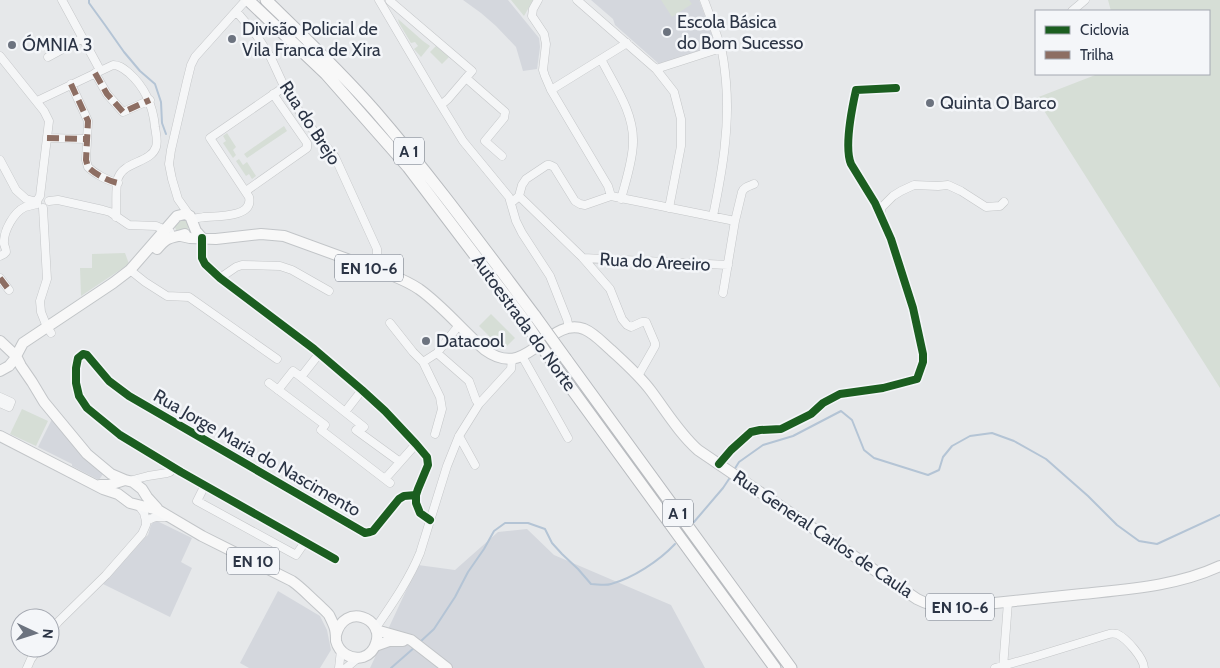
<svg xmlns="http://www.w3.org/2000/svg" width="1220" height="668" font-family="Cabin,sans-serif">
	<rect width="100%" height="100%" fill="#e6e8ea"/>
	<!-- built -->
	<path fill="#d4d7dd" d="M463 0H508L539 38 540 47 537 69 523 71 516 47 496 26 481 13Z
		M591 0H699L714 40 710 48 659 64 615 25 613 19Z
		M53 417 93 465 103 474 99 480 72 466V464L38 447Z
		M157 521 192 538 181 562 192 568 170 617 103 584 140 541 148 535 151 525 153 522Z
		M527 529 554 555 671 605 705 668H370L418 565 455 570 498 532Z
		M278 591 320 616 327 630 331 650 320 668H249L240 663Z"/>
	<!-- green -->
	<path fill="#d6ded6" d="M511 0H533L524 16Z
		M661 0H689L692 4 672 17Z
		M1108 0H1220V388L1036 98 1098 74H1209V11H1111Z
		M398 19 423 41 430 46 421 57 414 49 418 46 415 42 411 43 399 23Z
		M436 46 449 57 442 64 430 52Z
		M284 126 287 131 247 158 244 154Z
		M227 133 236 147 233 150 236 155 233 158 223 143 226 141 223 136Z
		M239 159 243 165 247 162 256 176 252 179 249 174 246 176 236 161Z
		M187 218 189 226 187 230 177 232 174 225 178 219Z
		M125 253 129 264 81 296 80 268H92V254Z
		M491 314 515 338 503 350 479 326Z
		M22 409 48 421 36 446 10 434Z"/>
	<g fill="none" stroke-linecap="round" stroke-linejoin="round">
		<!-- stream -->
		<path stroke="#b4c4d5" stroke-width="2" d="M89 0V3L105 25 124 52 140 71 155 84 161 102 162 123 166 134
			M734 470 739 462 763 445 793 436 841 411 852 420 864 450 874 458 928 475 939 470 943 457 952 446 970 436 992 433 1014 441 1046 459 1088 496 1117 525 1139 541 1157 544 1220 515
			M694 522 723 488 731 476
			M420 642 434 629 455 597 468 572 484 549 494 531 505 523H528L545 529 552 543 562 554 578 569 591 584C597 584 605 586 611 584 633 578 659 561 675 544
			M391 668 415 647"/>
		<!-- minor casing -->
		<g stroke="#c4c6c8" stroke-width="9">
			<path id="minor" d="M62 0 100 70
				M379 0 433 92 463 141 509 197 516 221 522 233 550 276 567 319 569 328
				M538 0 533 9 532 16 544 34 546 44 543 70 545 76 551 90 608 186 611 196
				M577 0 656 69 674 92 681 119V146L669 208
				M704 0C710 16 716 32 721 48 724 59 725 71 726 82 730 128 722 172 713 216
				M390 1 472 71 448 99 441 105
				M236 11 257 36 271 58 289 97 319 138 335 157 377 249V258L374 269
				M1072 11 1085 0
				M0 56 44 111 49 121 40 196 38 199 37 202
				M48 57 83 38
				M601 59C614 85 634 112 633 142 633 160 626 180 621 199
				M656 69 721 48
				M95 73 107 94 123 112 150 100
				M466 78 505 112 504 118 485 141 502 156
				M71 84 88 121 86 160 88 167C95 174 108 181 118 183
				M551 90 627 43
				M37 101 113 65C120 65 124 69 129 73 146 88 153 106 155 127 156 134 158 141 156 147 151 163 124 161 118 178 115 188 117 205 116 217
				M47 138 87 139
				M0 160 16 190 26 199 37 202
				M246 191 307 148V143L273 94
				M519 196 583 258 610 289 622 319 627 325 631 327 642 322H646L655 343V346L638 376
				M49 201 58 200 103 210 110 212 129 225 156 226 170 232
				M511 203 519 196 522 185 526 179 547 165H550L554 167 575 201 580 204 585 205 611 196 735 221
				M43 208 47 279 40 301 41 312 47 327 51 333
				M880 214 882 207 893 196 901 191 914 185 938 186 948 185 961 191 986 207 1000 206 1004 202
				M190 216 178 199 172 179 169 164 171 150 187 81 191 65 195 57 246 0
				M192 219C196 218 200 218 204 217 216 216 254 218 249 197L210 138 284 87
				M202 238V258L205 264 220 278 314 349 362 390 385 411 416 444 427 457 428 465 418 489 416 495V503L420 513 430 520
				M0 256 4 254 6 252C6 249 5 247 4 244 3 231 14 212 25 207 29 206 33 205 37 204
				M583 258 728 265
				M130 270 145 282 167 296 189 297 277 359
				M0 278 9 290
				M220 278 236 267 242 265 280 266 292 270 329 291
				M723 293 735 221 742 192C744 187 749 186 754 184
				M390 323 413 352 423 362 440 397 442 409 435 434
				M437 353 469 381 476 400 479 404
				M319 354 301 377 345 412 362 390
				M522 356 568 438
				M423 362 437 353 459 325
				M269 383 325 425 321 430 390 483
				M278 390 293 371 301 377
				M0 397 11 402 9 407 0 403
				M345 412 364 427
				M356 430 400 462
				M459 436 475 465
				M719 464 731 450 751 432 760 430 781 429 811 414 823 403 840 394 883 388 917 379 923 362V354L913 308 891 239 875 203 851 164C844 147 852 108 856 90L896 88
				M385 479 416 444
				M129 481 148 476 167 473 170 472 174 468
				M205 485 197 501 296 555 305 542
				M146 521 155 517H168
				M335 559 181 472 120 435 87 408 79 396 76 383V368L78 358 83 354 87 355 109 381 129 396 365 533 370 532 373 531 399 499 404 496 416 495
				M375 629C392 604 409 580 420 553L447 466 459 436 479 404 511 369 512 359
				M50 632 58 622 106 575 142 534 146 525V521L144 513 139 506
				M27 668 31 659 39 648
				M339 668 341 650
				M346 668 358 658
				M995 668 1034 657 1109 634C1112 633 1113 633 1117 634 1126 638 1144 658 1144 668
				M1003 668 1008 602"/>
		</g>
		<!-- major casing -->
		<g stroke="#c2c5c8" stroke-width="12">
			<path id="major" d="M181 236 190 238 216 239 261 234 284 236 391 275C401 279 410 283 419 289 443 306 463 331 485 350 529 382 547 316 584 329 594 333 603 343 611 350 625 363 639 375 651 391 666 411 679 433 698 450L917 599C930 606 942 608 956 607 998 603 1040 598 1082 594 1129 589 1177 586 1220 566
				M157 249C169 235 170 239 185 234
				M0 341 16 356 21 366 32 382 44 402 87 454 111 474 125 480
				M0 371 9 366 14 360 23 343 113 283 130 270 177 216 185 214 190 216 196 231 202 238
				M0 436 103 489 118 494 130 503 158 510 202 536 292 581C302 588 309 596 318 604 322 608 326 611 329 615 331 619 334 625 335 629 336 633 336 637 336 641 339 653 351 660 363 657 369 655 374 650 376 643 385 618 344 602 336 635
				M100 485H109L125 480 133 482 142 489 147 497 157 508
				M376 630 411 640 447 668
				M375 646 389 641H403"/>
		</g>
		<!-- highway casing -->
		<g stroke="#b8bbbf" stroke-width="13">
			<path id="highway" d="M248 0 326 74 408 167 524 320
				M266 0C303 36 341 72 375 111 432 177 483 247 535 316
				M566 359 791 668
				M555 366 775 668"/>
		</g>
		<!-- minor -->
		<use href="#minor" stroke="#f5f6f7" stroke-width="8"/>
		<!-- major -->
		<use href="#major" stroke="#f8f8f8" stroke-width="10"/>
		<!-- highway -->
		<use href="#highway" stroke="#f8f8f8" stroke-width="11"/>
		<!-- highway-bridge casing -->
		<g stroke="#b8bbbf" stroke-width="13" stroke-linecap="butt">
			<path id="highway-bridge" d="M535 316 566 359
				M524 320 555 366"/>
		</g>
		<!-- highway-bridge -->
		<use href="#highway-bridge" stroke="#f8f8f8" stroke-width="11"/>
		<!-- quiet -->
		<path stroke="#8d6e63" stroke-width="6" stroke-dasharray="12 6" stroke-linecap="butt" d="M95 73 107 94 123 112 150 100
			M71 84 88 121 86 160 88 167C95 174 108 181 118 183
			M47 138 87 139
			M0 278 9 290"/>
		<!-- cycleway casing -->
		<g stroke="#f4f6f9" stroke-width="11">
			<path id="cycleway" d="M202 238V258L205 264 220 278 314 349 362 390 385 411 416 444 427 457 428 465 418 489 416 495V503L420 513 430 520
				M719 464 731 450 751 432 760 430 781 429 811 414 823 403 840 394 883 388 917 379 923 362V354L913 308 891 239 875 203 851 164C844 147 852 108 856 90L896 88
				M335 559 181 472 120 435 87 408 79 396 76 383V368L78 358 83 354 87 355 109 381 129 396 365 533 370 532 373 531 399 499 404 496 416 495"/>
		</g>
		<!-- cycleway -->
		<use href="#cycleway" stroke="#1b5e20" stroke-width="8"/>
	</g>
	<!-- markers -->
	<g fill="#6c737f" stroke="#f4f6f9" stroke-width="2">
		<circle cx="667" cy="32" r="5"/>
		<circle cx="232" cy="39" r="5"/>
		<circle cx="12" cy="45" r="5"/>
		<circle cx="930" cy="103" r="5"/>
		<circle cx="426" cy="341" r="5"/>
	</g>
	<g text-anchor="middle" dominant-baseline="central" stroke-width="5" stroke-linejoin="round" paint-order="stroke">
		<!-- shield labels -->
		<g fill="#f4f6f9" stroke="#676e7b" stroke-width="1">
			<rect x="394" y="137.5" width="30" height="27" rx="4"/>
			<rect x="335" y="254.5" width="68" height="27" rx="4"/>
			<rect x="663" y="499.5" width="30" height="27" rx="4"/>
			<rect x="227" y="547.5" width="52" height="27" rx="4"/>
			<rect x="926" y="593.5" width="68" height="27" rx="4"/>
		</g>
		<g font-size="16" font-weight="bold" fill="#2b3445">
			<text x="409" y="151">A 1</text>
			<text x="369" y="268">EN 10-6</text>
			<text x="678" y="513">A 1</text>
			<text x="253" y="561">EN 10</text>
			<text x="960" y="607">EN 10-6</text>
		</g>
		<!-- poi labels -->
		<g font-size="18" fill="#2b3445" stroke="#f4f6f9" text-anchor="start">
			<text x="677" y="22">Escola Básica<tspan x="677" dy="21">do Bom Sucesso</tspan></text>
			<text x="242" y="29">Divisão Policial de<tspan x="242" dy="21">Vila Franca de Xira</tspan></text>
			<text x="22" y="45">ÓMNIA 3</text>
			<text x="940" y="103">Quinta O Barco</text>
			<text x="436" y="341">Datacool</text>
		</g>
		<!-- street labels -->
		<g font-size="18" fill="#2b3445" stroke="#f4f6f9">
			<text transform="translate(310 123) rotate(57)">Rua do Brejo</text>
			<text transform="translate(655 262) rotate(3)">Rua do Areeiro</text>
			<text transform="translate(524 323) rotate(54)">Autoestrada do Norte</text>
			<text transform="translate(257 453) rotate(30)">Rua Jorge Maria do Nascimento</text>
			<text transform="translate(823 534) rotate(34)">Rua General Carlos de Caula</text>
		</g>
	</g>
	<!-- legend -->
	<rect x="1035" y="10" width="175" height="65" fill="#f4f6f9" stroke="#a4a8b1"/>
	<rect x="1045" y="26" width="25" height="8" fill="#1b5e20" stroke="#a4a8b1"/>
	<text x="1080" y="35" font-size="15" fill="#2b3445">Ciclovia</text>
	<rect x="1045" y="51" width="25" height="8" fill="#8d6e63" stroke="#a4a8b1"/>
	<text x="1080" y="60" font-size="15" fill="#2b3445">Trilha</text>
	<!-- north arrow -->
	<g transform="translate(35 633) rotate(94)"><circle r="24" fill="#f4f6f9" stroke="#a4a8b1"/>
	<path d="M0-4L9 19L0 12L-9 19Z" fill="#6c737f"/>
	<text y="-8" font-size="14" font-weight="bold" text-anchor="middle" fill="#2b3445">N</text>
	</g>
</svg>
